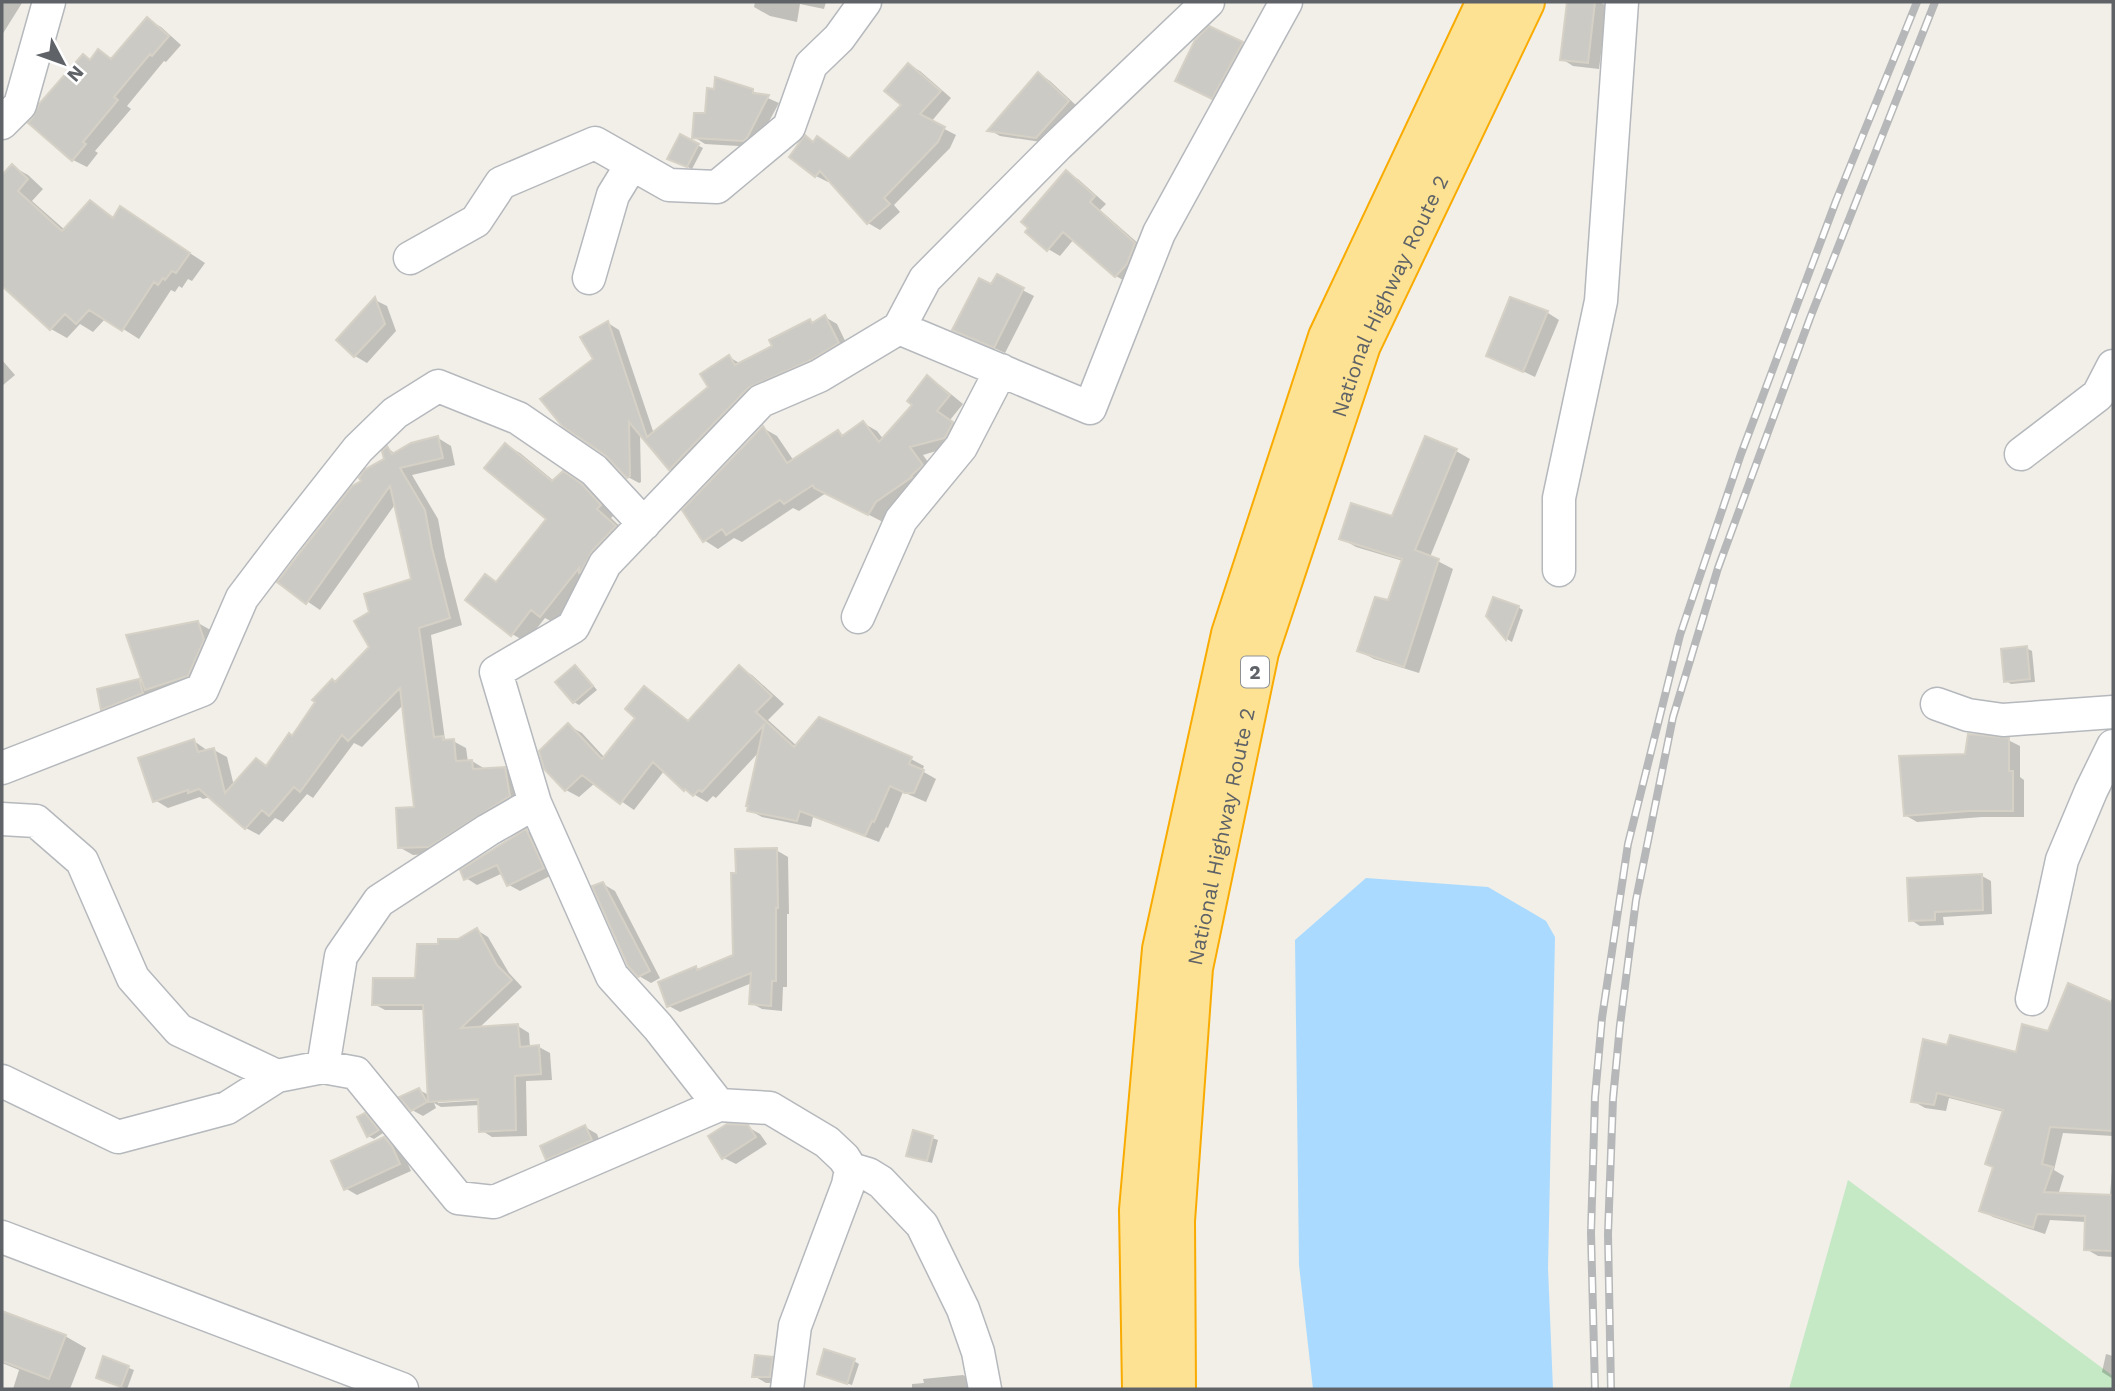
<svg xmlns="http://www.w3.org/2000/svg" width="2115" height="1391" font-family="'Work Sans',sans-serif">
	<rect width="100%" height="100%" fill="#f1efe8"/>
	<!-- green -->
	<path fill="#c5e8c5" d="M1848 1180 2113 1376V1389H1789Z"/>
	<!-- water -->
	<path fill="#aadaff" d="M1366 878 1488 887 1546 921 1555 937 1548 1268 1553 1389H1313L1299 1265 1295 940Z"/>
	<!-- shadow -->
	<path fill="#0003" fill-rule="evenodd" d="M2 2 22 3 2 35Z
		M755 2H826L824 9 800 4 797 22 770 16 754 7Z
		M1568 2H1599L1607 6 1599 69 1573 66 1562 59Z
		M148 20 161 27 181 45 166 62 164 61 127 106 131 109 95 151 98 153 87 167 73 160 30 123 83 56 91 60 99 51 113 59Z
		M1209 28 1254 51 1224 104 1189 87Z
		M909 65 920 71 951 98 931 122 956 135 950 148 894 205 900 212 880 230 868 223 830 179 828 182 816 176 791 157 815 143 818 138 850 160 903 105Z
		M1039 74 1050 81 1079 108 1048 143 1000 136 990 130Z
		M752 91 779 103 755 147 705 144 694 137 707 115Z
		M680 136 703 148 692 169 674 161Z
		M12 166 28 175 43 189 32 201 65 230 90 202 115 218 121 208 205 263 192 281 188 279 182 288 179 286 175 292 171 290 139 339 106 318 93 332 80 324 67 338 51 329 2 284V177Z
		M1066 173 1078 179 1106 204 1100 210 1147 251 1128 283 1116 276 1074 239 1060 256 1048 249Z
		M997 277 1034 296 1005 353 954 330 992 287Z
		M1511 299 1548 313 1559 320 1535 377 1488 355Z
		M375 300 387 306 396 331 367 363 355 356 338 340Z
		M825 317 837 324 849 349 681 476 670 469 640 433 641 482 639 483 628 477 595 359 608 323 619 330 654 434 711 388 729 357 741 364 774 347 810 321 814 323Z
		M2 360 15 375 2 386Z
		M927 378 941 386 963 404 950 420 966 431 960 444 923 455 936 473 890 510 883 522 826 493 799 511 793 508 742 542 734 538 718 549 704 540 763 428 777 436 794 461 838 432 845 436 863 423 877 431 884 440 914 405Z
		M438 438 451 446 455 465 412 475 438 519 445 557 462 625 431 635 445 740 453 741 466 748 468 762 472 761 485 769 505 768 518 776 522 804 443 853 413 855 399 847 416 808 404 704 362 747 354 743 313 798 307 794 283 822 275 818 259 835 246 828 210 797 203 799 200 797 168 808 155 800 194 741 208 751 214 750 227 757 234 786 256 760 268 767 336 683 371 647 413 580 396 503 320 610 279 582 363 482 386 460 387 448 396 454Z
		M506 445 520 453 554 481H578L597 495 615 514 611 518 629 535 556 624 545 618 526 642 512 634 486 576 498 583 549 519Z
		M1456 451 1470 459 1430 557 1453 569 1419 673 1374 659 1359 651 1389 602 1403 561 1356 547 1341 538 1393 518Z
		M1518 607 1523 610 1512 642 1507 639 1488 616Z
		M198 623 216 633 206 685 164 699 152 692 154 700 115 715 103 708 139 681 145 684Z
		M2026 648 2032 651 2035 682 2011 684 2006 681Z
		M576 668 581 671 597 690 579 705 574 702Z
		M739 668 752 675 784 704 768 720 797 746 911 759 924 766 922 771 936 779 926 802 903 792 888 828 886 827 879 842 813 817 811 827 762 817 749 810 760 751 716 798 713 796 707 802 685 789 664 771 634 810 595 783 579 797 566 790 569 726 582 733 605 758 638 717 645 688 658 696 690 722Z
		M2008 740 2020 746V777L2024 780V817H1982L1917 822 1905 815 1967 756Z
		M527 831 538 837 554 874 520 891 509 885 503 873 477 885 466 878Z
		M776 850 788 857 789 914H787V987H783L782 1011 762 1009 751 1003 752 983 680 1012 669 1006 696 968 700 971 735 956Z
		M1982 876 1991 881 1992 914 1943 917 1944 925 1920 926 1911 920Z
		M603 884 615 891 660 978 651 983 639 976Z
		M477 930 488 937 509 973 522 987 478 1029 518 1026 529 1033 530 1048 539 1047 550 1053 552 1080 526 1081 527 1136 492 1137 481 1130 480 1105 441 1107 434 1103 436 1108 423 1116 412 1110 419 1090 429 1095 425 1010H385L374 1004 417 980 439 945 458 941ZM486 1096 487 1100 438 1103V1099Z
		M2113 996V1136L2063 1133 2054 1170 2064 1176 2058 1195 2098 1196V1194L2110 1195 2113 1159V1257L2098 1256 2086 1249V1222L2050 1220 2045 1234 1993 1217 1981 1210 1994 1168 2004 1112 1949 1098 1946 1111 1925 1108 1913 1101 1949 1047 2017 1054 2049 1033 2110 1003Z
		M365 1115 370 1118 383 1133 374 1139 368 1136Z
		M585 1127 597 1134 602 1147 559 1165 547 1158Z
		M748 1127 760 1134 767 1144 736 1164 724 1158Z
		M914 1132 938 1140 932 1163 914 1158Z
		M384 1139 396 1146 404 1155 411 1171 357 1195 345 1188Z
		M2 1312 65 1336 86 1348 70 1389H13L19 1370 2 1363Z
		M2106 1354 2113 1356V1379L2102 1372Z
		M104 1358 134 1370 127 1389 103 1380Z
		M772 1358 784 1365 782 1383H766L754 1376Z
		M854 1361 859 1364 852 1385 824 1376Z
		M963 1375 978 1384 979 1389H912V1384L924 1383 923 1379Z"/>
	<!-- building -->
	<path fill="#cccac5" stroke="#d6d1c6" stroke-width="2" d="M1567 2H1595L1588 63 1560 60Z
		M147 17 169 36 152 56 150 54 114 97 118 100 83 142 86 144 72 161 28 123 33 117 39 104 83 54 90 60 98 49 111 59Z
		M1209 26 1243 42 1212 99 1175 81 1195 40Z
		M908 63 941 91 920 114 945 127 938 142 884 198 890 204 867 224 820 171 815 177 789 157 805 135 813 142 817 136 849 159 901 105 884 91Z
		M1038 72 1069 101 1036 138 987 131Z
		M715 77 753 89V93L769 95 747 138 743 141 692 138 694 113H705L707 88 714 89Z
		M680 134 699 144 687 167 667 159Z
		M12 164 28 179 18 191 62 231 90 200 113 218 120 206 190 253 176 273 172 271 165 280 163 278 158 285 154 282 122 331 89 310 76 324 65 314 50 330 2 286V175Z
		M1066 170 1095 196 1090 202 1135 243 1127 264 1115 277 1063 232 1047 251 1025 232 1028 228 1021 222Z
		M997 274 1024 288 994 348 952 330 979 278 991 284Z
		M375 297 385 324 354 357 336 340Z
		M1510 297 1548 311 1523 372 1486 356Z
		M825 315 839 343 811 360 748 388 669 470 629 422 630 476 627 478 605 455 562 426 540 399 593 359 580 337 608 321 647 437 708 387 700 374 729 355 735 365 772 346 769 340 810 319 812 323Z
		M927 375 950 395 937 411 953 422 945 438 910 447 923 465 911 476 912 477 876 502 868 515 814 488 813 485 784 504 780 500 726 535 722 529 703 542 682 510 763 426 787 463 838 430 842 436 863 421 879 442 912 405 907 401Z
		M438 436 443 458 400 468 425 510 432 548 450 618 419 628 434 737 443 736V740L454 739 456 761 472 760 473 769 505 767 510 796 429 847 398 848 396 808 414 807 400 688 348 741 342 735 300 792 294 787 269 816 262 810 245 829 199 789 188 793V790L153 802 138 758 194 739 198 752 214 748 225 793 256 758 266 766 289 733 292 736 315 702 312 700 332 679 335 682 369 647 354 621 369 612 364 594 411 579 390 486 306 604 277 582 352 486 361 481 359 478 364 470 384 459 382 451 387 446 392 454 411 443Z
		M1425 436 1457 449 1415 550 1439 559 1404 667 1357 651 1375 597 1388 600 1402 559 1339 539 1351 503 1392 516Z
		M505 443 552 481 563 471 582 484 601 505 597 509 616 526 592 551 581 572 579 573V568L540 617 531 610 511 636 465 600 485 574 496 582 546 519 484 468Z
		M1493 597 1519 606 1506 640 1486 616Z
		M198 621 204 640 188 676 145 690 126 635Z
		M2027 646 2030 679 2004 682 2001 649Z
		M575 665 593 686 573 703 555 682Z
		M739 665 772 696 756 712 794 747 819 717 912 757 909 764 924 770 914 793H905L890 786 874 822 872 821 865 836 800 811 797 821 747 811 748 806H746L764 725 702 792 699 790 693 796 685 789 684 791 653 762 620 804 582 775 565 791 544 769 539 751 568 723 602 759 635 718 625 709 644 686 688 721Z
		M139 679 143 693 101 710 97 689Z
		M1968 734 2009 738V771H2013V811H1969L1904 816 1899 756 1965 754Z
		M526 829 544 868 507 886 497 865 464 880 460 870Z
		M777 848 778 908H776V981H772L771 1006 749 1004 751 973 667 1007 658 982 696 966 697 970 733 955 731 873H736L735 849Z
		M1982 874 1983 910 1935 912V920L1909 921 1907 878Z
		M603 882 650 971 638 977 628 966 592 886Z
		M477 928 497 965 512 980 461 1028 518 1024 520 1047 539 1045 541 1074 515 1076 516 1130 479 1132 478 1099 428 1102 423 1005H372L373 978H415L417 944H438V939H458Z
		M2068 983 2113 1003V1131L2050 1127 2042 1164 2053 1167 2044 1192 2113 1195V1251L2084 1250 2085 1216 2037 1214 2033 1228 1979 1211 1993 1167 1985 1164 2003 1110 1937 1093 1934 1105 1911 1102 1923 1039 1947 1045 1950 1035 2016 1052 2022 1024 2048 1031Z
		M419 1088 427 1102 411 1111 399 1097Z
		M365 1113 379 1130 367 1137 357 1117Z
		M727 1124 748 1125 756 1137 722 1159 708 1136Z
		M585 1125 592 1140 546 1160 540 1146Z
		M913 1130 933 1136 927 1161 906 1156Z
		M384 1137 392 1146 400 1164 344 1190 331 1161Z
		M2 1311 66 1335 49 1379 2 1361Z
		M824 1349 855 1359 847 1384 817 1374Z
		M755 1355 773 1357 770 1377H752Z
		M103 1356 129 1366 121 1387 96 1378Z"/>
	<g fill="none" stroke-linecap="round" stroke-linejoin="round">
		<!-- street casing -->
		<g stroke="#b5b8bc" stroke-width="35">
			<path id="street" d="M2 123 20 105 49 2
				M410 258 476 221 501 183 595 143 632 164
				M589 278 613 195 632 164 669 185 717 187 789 127 811 65 839 38 865 2
				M899 328 1090 408 1159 233 1286 2
				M2021 454 2098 395 2113 366
				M1559 570V498L1601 301 1622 2
				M858 617 901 520 961 447 1001 370
				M1937 704 1968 715 2003 720 2113 712
				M2 768 202 690 242 598 283 544 358 449 395 413 438 386 518 418 594 470 644 524
				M2 819 36 821 82 861 133 978 179 1030 277 1076
				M2032 999 2062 860 2091 791 2113 746
				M323 1067 341 956 379 901 488 830 535 803
				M2 1081 118 1137 227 1108 277 1076 323 1067 356 1073 458 1198 494 1202 719 1105 770 1108 827 1142 844 1158 851 1169 848 1185 795 1326 787 1389
				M719 1105 658 1027 612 976 535 803 496 672 573 627 605 564 761 401 819 376 899 328 925 279 1058 145 1208 2
				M851 1169 868 1174 881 1182 922 1225 963 1309 978 1352 985 1389
				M2 1237 402 1389"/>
		</g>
		<!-- highway casing -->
		<g stroke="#f9ab00" stroke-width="42">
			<g id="highway">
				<path d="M1142 1389 1139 1210 1162 949 1231 634 1328 337 1486 2"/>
				<path id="s1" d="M1176 1389 1175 1221 1193 968 1259 652 1361 345 1525 2"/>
			</g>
		</g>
		<!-- street -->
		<use href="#street" stroke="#fff" stroke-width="32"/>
		<!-- highway -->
		<use href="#highway" stroke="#fde293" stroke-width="38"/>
		<!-- rail casing -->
		<g stroke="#b6b7b8" stroke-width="8">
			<path id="rail" d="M1595 1389 1591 1233 1595 1097 1602 1018 1628 844 1680 635 1741 454 1836 201 1917 2
				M1611 1389 1608 1234 1613 1099 1620 1025 1636 900 1673 717 1718 568 1810 318 1935 2"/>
		</g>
		<!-- rail -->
		<use href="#rail" stroke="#fff" stroke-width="5" stroke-dasharray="16" stroke-linecap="butt"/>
	</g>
	<g text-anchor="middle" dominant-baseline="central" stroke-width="5" stroke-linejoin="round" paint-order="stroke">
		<!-- shield labels -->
		<rect fill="#fff" stroke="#8f9295" stroke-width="2" x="1241" y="656.5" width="28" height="31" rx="5"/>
		<g font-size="19" font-weight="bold" fill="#5f6368">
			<text x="1255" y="672">2</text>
		</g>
		<!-- street labels -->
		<g font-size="21" fill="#5f6368" stroke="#fff">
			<text stroke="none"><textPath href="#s1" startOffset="1124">National Highway Route 2</textPath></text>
			<text stroke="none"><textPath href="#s1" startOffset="556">National Highway Route 2</textPath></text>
		</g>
	</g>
	<!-- border -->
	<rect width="2115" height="1391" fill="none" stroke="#5f6368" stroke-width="7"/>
	<!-- north arrow -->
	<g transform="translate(63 63) rotate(131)" stroke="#ffffff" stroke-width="5" paint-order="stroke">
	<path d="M0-5L12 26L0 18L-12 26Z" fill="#5f6368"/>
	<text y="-10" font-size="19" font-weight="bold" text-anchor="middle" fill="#5f6368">N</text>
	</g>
</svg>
